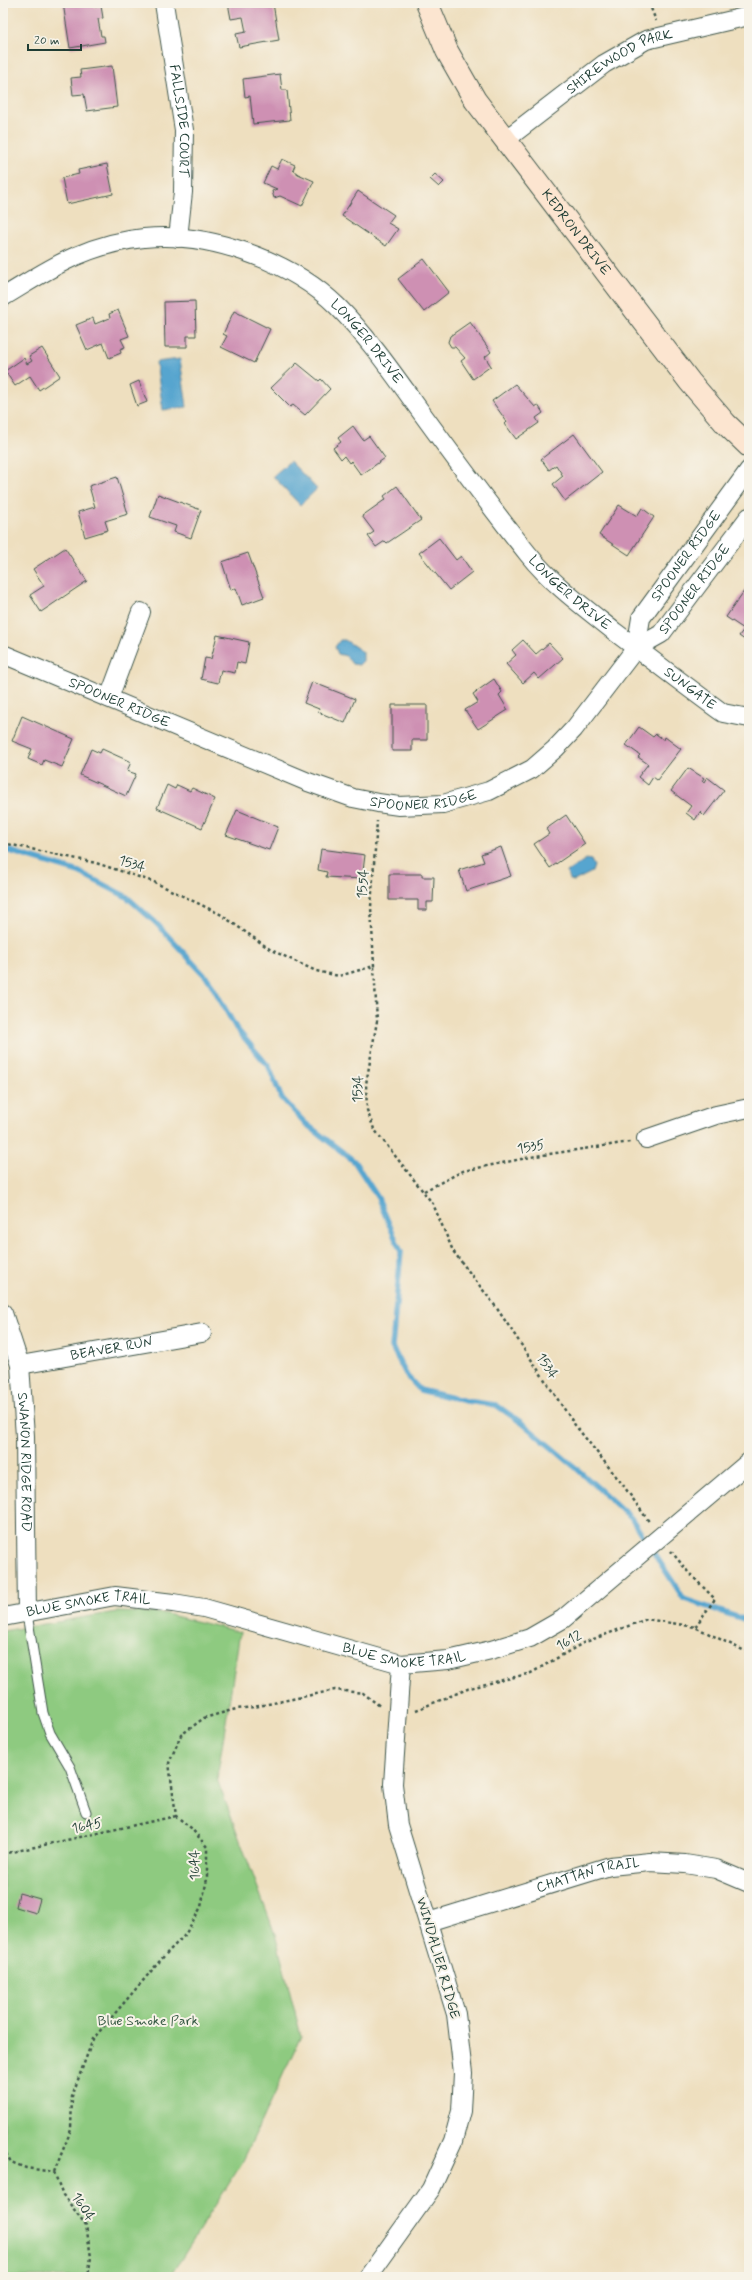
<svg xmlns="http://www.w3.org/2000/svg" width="752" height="2280" font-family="Mynerve,sans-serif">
	<rect width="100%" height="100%" fill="#f7f3e8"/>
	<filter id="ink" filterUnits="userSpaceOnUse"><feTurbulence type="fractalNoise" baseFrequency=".025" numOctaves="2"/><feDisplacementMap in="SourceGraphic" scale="8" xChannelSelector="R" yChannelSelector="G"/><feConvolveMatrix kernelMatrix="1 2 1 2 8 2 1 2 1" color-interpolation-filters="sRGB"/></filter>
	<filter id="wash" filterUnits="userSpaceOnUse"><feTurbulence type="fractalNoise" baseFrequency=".012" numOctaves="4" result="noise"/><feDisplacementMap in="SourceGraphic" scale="16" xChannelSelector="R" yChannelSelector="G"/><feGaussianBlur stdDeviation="0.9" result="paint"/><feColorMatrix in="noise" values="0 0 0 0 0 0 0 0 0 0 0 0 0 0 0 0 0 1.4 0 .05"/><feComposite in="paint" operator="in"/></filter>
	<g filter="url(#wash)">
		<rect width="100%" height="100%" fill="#eedfbf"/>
		<!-- green -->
		<path fill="#8eca80" stroke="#56845a" d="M116 1612 162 1613 240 1632 217 1779 275 1934 301 2036 242 2163 170 2277H3V1631Z"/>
		<!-- water -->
		<path fill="#56a5cf" stroke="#3a7182" d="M180 359 187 407 163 410 156 362Z
			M290 461 317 489 300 505 273 476Z
			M340 640H345L363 652V661L359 665 352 664 346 656 338 654 335 647Z
			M586 859 591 860 594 866 592 872 574 881 569 880 567 872Z"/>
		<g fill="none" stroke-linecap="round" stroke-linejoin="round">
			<!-- stream -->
			<path stroke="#56a5cf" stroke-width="5.5" d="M3 849 79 872 127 897 155 922 209 980 236 1028 269 1067 281 1097 305 1123 354 1161 378 1198 401 1252 392 1347 407 1376 420 1390 466 1401 496 1405 522 1423 576 1468 631 1518 684 1599 749 1621"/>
		</g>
		<g id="blocks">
			<!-- building -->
			<path fill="#ce90b3" d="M63 3H94L95 7 101 6 103 18 98 19 101 36H104L105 42 70 48Z
				M228 3H273L279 40 239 47 236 34 246 32 243 17 231 19Z
				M112 66 117 107 87 111 84 94 73 95 71 78 81 77 80 70Z
				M280 74 282 90H287L290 120 253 124 250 96 245 97 243 79Z
				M282 159 295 165 293 170 298 174 314 181 302 206 280 196 274 198 272 191 277 189 263 183 271 166 277 169Z
				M107 164 113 194 67 204 62 178 79 174 78 170Z
				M435 174 444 182 439 187 430 179Z
				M358 191 394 215 388 223 398 229 386 246 342 216Z
				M424 259 449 292 424 312 398 279Z
				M195 301 196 336H187V347H165L164 302Z
				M118 310 129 336 121 339 125 347 120 349 121 353 109 358 103 343 87 350 76 325 93 318 95 324 110 318 109 314Z
				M234 311 270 329 254 363 221 347 227 336 223 334Z
				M470 322 491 352 485 357 491 366 473 379 461 361 465 358 455 347H451L448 342 450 336Z
				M42 348 60 376 39 390 30 376 15 386 5 371 24 358 27 364 32 361 29 356Z
				M297 363 319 381 321 379 330 389 305 415 293 405 290 407 271 388Z
				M139 381 147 402 137 406 130 385Z
				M515 384 535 407 538 405 543 413 536 418 539 423 516 439 505 424 507 422 492 401Z
				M353 426 363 440 369 436 385 458 361 475 351 461 349 463 344 456 341 459 333 448 341 442 338 438Z
				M574 434 602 472 565 501 553 484 563 476 556 465 549 470 541 459Z
				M117 477 128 514 105 521 108 530 85 537 78 512 95 507 89 486Z
				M397 486 421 520 387 543 385 541 376 547 368 536 374 532 362 516 386 499 384 496Z
				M158 494 201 510 191 538 174 532 176 526 150 517Z
				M619 505 637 516 642 508 654 517 629 555 599 535Z
				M439 538 456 560 461 556 472 572 449 590 419 553Z
				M65 548 87 581 41 612 30 595 44 586 33 569Z
				M248 553 264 597 242 605 236 588 231 590 222 562Z
				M749 584V643L739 636 744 629 726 617Z
				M217 635 249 642 245 664 237 662 235 673 221 670 218 683 201 679 205 658 211 659Z
				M523 640 536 654 549 643 563 658 539 679 534 673 523 683 506 664 516 655 512 650Z
				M494 679 502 692 499 695 508 710 478 729 465 710 478 702 473 694Z
				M312 682 355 699 345 723 318 712 319 709 304 703Z
				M392 705H427V740H412V751H392Z
				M22 716 74 739 62 767 44 760 42 765 28 759 32 749 12 741Z
				M639 727 653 737 656 734 664 740 665 737 681 749 657 780 653 777 648 785 638 777 648 764 638 757 640 755 626 745Z
				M91 749 100 753 102 749 131 762 127 771 136 774 126 796 80 775Z
				M688 768 704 778 702 781 704 782 707 777 724 790 704 816 700 812 695 820 686 813 691 806 671 791Z
				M167 785 175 789 177 785 190 791 192 788 215 799 202 828 157 808Z
				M237 810 278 827 269 850 226 835Z
				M566 815 585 844 550 868 534 844 549 834 546 829Z
				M501 847 511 876 466 891 459 870 484 862 481 854Z
				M321 849 365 855 362 879 326 877 327 872 318 870Z
				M389 874H422V877H434L433 902H427V910H418V900H389Z
				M19 1893 40 1899 36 1913 16 1907Z"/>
		</g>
	</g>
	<g filter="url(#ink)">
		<use href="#blocks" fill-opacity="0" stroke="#3e5549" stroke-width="1"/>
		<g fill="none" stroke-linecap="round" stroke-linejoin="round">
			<!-- lane casing -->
			<g stroke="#3e5549" stroke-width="11">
				<path id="lane" d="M27 1614 43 1713 50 1733 70 1767 86 1812"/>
			</g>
			<!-- street casing -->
			<g stroke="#3e5549" stroke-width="20">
				<g id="street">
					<path id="s1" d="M164 3 184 130 183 192 178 238"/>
					<path id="s2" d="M505 140 604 64 646 40 749 16"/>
					<path id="s3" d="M3 297C27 283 50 267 76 256 97 247 122 240 144 238 208 231 291 261 337 306 369 338 395 376 421 412 456 460 491 508 528 554 552 584 585 608 615 632 651 659 687 687 723 713L749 718"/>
					<path id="s4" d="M636 648 641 618 749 470"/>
					<path id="s5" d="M3 654 308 782 353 798 378 803 399 806 443 804 489 791 532 769 555 749 574 729 636 648 661 634 749 517"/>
					<path d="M109 698 141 612"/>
					<path d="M646 1139 716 1115 749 1108"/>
					<path id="s6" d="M3 1313 20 1365 25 1436 27 1614"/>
					<path id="s7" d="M20 1365 202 1333"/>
					<path id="s8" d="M3 1617 115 1596 173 1603 204 1608 401 1664 448 1660 491 1650 530 1638 563 1619 749 1462"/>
					<path id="s9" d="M428 1922 610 1866 650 1862 685 1864 716 1869 749 1883"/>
					<path d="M368 2277 431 2189 453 2141 461 2111 463 2073 456 2014 398 1825 393 1784 401 1664"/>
				</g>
			</g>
			<!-- secondary casing -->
			<g stroke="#3e5549" stroke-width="24">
				<g id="secondary">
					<path id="s10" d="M427 3 447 51 475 100 690 382 726 424 749 446"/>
				</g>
			</g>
			<!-- path -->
			<path stroke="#3e5549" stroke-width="2.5" stroke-dasharray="3 3" stroke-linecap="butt" d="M649 3 656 21
				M3 843 96 863 154 882 220 914 271 950 316 971 339 976 374 966 377 1021 366 1084 367 1110 374 1129 433 1204 453 1251 496 1307 575 1425 623 1485 650 1523
				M374 966 371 907 377 821
				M424 1191 463 1171 536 1156 630 1142
				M671 1551 688 1572 715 1599 695 1627
				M416 1710 470 1688 531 1673 583 1643 647 1619 695 1627 749 1653
				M3 1854 176 1816
				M3 2148 11 2162 26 2168 54 2172
				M54 2172 71 2130 72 2096 93 2039 165 1955 185 1935 201 1907 207 1879V1847L191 1828 176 1816 169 1763 181 1735 204 1718 236 1709 254 1707 335 1690 363 1693 381 1707
				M54 2172 63 2195 86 2225 91 2257 88 2277"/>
			<!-- lane -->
			<use href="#lane" stroke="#fff" stroke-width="9"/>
			<!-- street -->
			<use href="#street" stroke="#fff" stroke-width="18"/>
			<!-- secondary -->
			<use href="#secondary" stroke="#fce5d0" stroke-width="22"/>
		</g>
	</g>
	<g text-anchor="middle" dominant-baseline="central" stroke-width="4" stroke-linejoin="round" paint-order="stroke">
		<!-- street labels -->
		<g font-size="14" fill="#1f3d34" stroke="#f7f3e8">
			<text stroke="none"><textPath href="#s2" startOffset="140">SHIREWOOD PARK</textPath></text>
			<text stroke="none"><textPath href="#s1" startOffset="119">FALLSIDE COURT</textPath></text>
			<text stroke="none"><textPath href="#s10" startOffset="275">KEDRON DRIVE</textPath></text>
			<text stroke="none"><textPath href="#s3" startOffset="411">LONGER DRIVE</textPath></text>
			<text stroke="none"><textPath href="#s4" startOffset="107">SPOONER RIDGE</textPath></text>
			<text stroke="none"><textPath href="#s5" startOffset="810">SPOONER RIDGE</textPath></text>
			<text stroke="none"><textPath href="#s3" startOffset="735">LONGER DRIVE</textPath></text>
			<text stroke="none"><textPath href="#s3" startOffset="889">SUNGATE</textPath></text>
			<text stroke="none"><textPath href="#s5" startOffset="126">SPOONER RIDGE</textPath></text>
			<text stroke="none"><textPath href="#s5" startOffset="450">SPOONER RIDGE</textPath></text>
			<text transform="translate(132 864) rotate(18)">1534</text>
			<text transform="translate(363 884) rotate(-85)">1554</text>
			<text transform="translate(358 1089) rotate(-88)">1534</text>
			<text transform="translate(531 1147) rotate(-10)">1535</text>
			<text stroke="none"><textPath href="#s7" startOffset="93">BEAVER RUN</textPath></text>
			<text transform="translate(547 1366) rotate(56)">1534</text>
			<text stroke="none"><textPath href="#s6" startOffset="152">SWANON RIDGE ROAD</textPath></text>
			<text stroke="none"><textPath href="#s8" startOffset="87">BLUE SMOKE TRAIL</textPath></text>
			<text transform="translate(569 1641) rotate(-28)">1612</text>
			<text stroke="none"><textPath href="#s8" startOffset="411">BLUE SMOKE TRAIL</textPath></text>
			<text transform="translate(87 1826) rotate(-12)">1645</text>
			<text transform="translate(195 1865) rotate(-91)">1644</text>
			<text stroke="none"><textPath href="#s9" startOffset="167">CHATTAN TRAIL</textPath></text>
			<text transform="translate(438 1958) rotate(74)">WINDALIER RIDGE</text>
			<text transform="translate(83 2207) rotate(57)">1604</text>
		</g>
		<!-- park labels -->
		<g font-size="14" fill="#355943" stroke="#f7f3e8">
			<text x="148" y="2021">Blue Smoke Park</text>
		</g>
	</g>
	<!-- margin -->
	<rect width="752" height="2280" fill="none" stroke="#f7f3e8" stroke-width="16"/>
	<!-- scale -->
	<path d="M28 44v6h53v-6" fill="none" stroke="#1f3d34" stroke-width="2"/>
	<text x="34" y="44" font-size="12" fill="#1f3d34" stroke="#f7f3e8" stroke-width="3" paint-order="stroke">20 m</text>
</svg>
